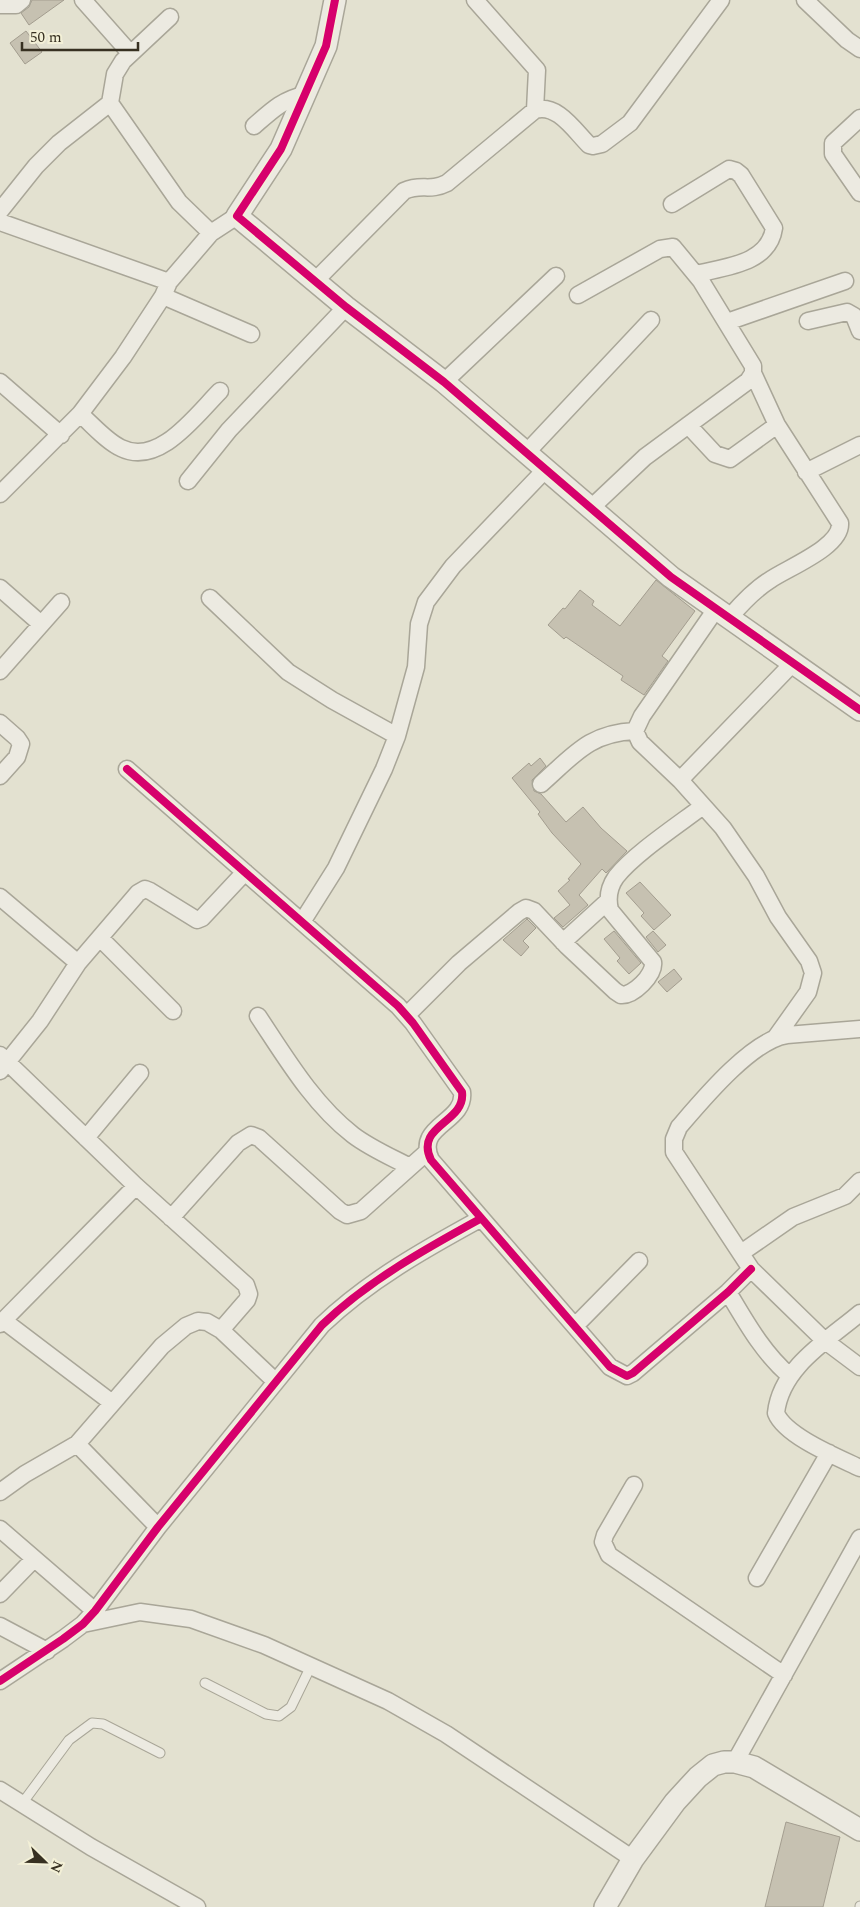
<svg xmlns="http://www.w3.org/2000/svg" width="860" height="1907" font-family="Spectral,serif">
	<rect width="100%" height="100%" fill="#e3e1d0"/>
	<!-- building -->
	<path fill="#c6c1b1" stroke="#a39d8f" d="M32 0H64L29 25 21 13 29 7Z
		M26 31 42 52 25 64 10 43Z
		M656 580 695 611 662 656 668 661 644 695 621 680 623 676 566 637 564 639 548 625 563 608 565 609 580 590 594 601 592 605 620 626Z
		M540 758 546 766 532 780 534 791 541 794 566 822 583 807 601 828 627 851 606 873 602 869 579 895 588 905 563 927 554 918 570 905 558 891 570 880 568 879 581 864 552 833 538 814 540 812 512 778 529 763 531 766Z
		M640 882 671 915 654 930 641 916 644 913 626 893Z
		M527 919 536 928 523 941 529 947 521 956 503 940Z
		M614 931 641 963 629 974 617 961 620 958 604 939Z
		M653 931 666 945 658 952 646 937Z
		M674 969 682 979 667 992 658 982Z
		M786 1822 840 1837 823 1907H765Z"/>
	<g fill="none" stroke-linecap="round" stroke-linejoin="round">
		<!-- service casing -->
		<g stroke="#a9a698" stroke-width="11">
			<path id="service" d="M205 1683 266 1714 279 1716 291 1707 310 1668
				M21 1805 69 1740 92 1723 103 1724 160 1753
				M860 1907V1906"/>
		</g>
		<!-- minor casing -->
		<g stroke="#a9a698" stroke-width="19">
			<path id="minor" d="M83 0 130 53
				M475 0 537 70 535 110
				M805 0 847 40 860 49
				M0 5H16L22 0
				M110 103 179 202 211 233
				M860 118 833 143V154L860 193
				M254 126C270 112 283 99 304 95
				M672 204 729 169 736 171 741 175 774 228C769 264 725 267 696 274
				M0 211 36 166 59 143 110 103 115 74 123 61 170 17
				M0 222 169 282
				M315 281 404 191C422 183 429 192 447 183L535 110C557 103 574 130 589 145L593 146 602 144 630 123 721 0
				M578 295 660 249 673 247 701 281 753 366V373L748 381 645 457 592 507
				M163 296 251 334
				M808 321 847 312 854 316 860 331
				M727 322 845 281
				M0 382 61 435
				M444 382 556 276
				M80 414C93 425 106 441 121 448 159 467 196 415 220 391
				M688 425 715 454 730 459 777 425
				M527 452 651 320
				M806 472 860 445
				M188 481 229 430 346 307
				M0 494 80 414 123 357 163 296 169 282 211 233 237 216
				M0 588 41 624
				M210 598 288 672 332 700 397 736
				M716 609 642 716 635 731 640 742 680 780 723 828 756 876 778 917 809 961 813 973 808 992 776 1037
				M730 617C742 603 754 590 770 580 787 568 842 547 840 523L777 425 753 373
				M0 671 61 602
				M0 723 17 738 21 744 17 757 0 776
				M127 769 398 1006 413 1023 462 1092C466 1123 414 1125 431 1160L610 1367 627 1376 633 1373 728 1292 751 1269
				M680 780 794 662
				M541 784C574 755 589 733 635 731
				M0 897 78 963
				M302 922 336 868 384 769 397 736 416 667 419 624 426 602 453 566 545 470
				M100 938 173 1011
				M563 942 608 901
				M407 1015 459 963 519 912 526 908 534 911 567 946 615 991 621 995C633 996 655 975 653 962L610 910C607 898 609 887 616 877 634 854 678 825 703 806
				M258 1016C286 1058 313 1104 353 1135 370 1148 391 1157 410 1167
				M860 1029 787 1035C752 1040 703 1099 679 1127L674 1139V1152L751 1269 824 1340 860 1367
				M0 1055 136 1186 246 1285 249 1294 247 1300 221 1330
				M0 1071 40 1021 78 963 138 893 145 889 150 891 197 920 202 918 245 872
				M86 1138 140 1073
				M171 1218 238 1143 251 1135 259 1138 340 1211 347 1215 361 1211 427 1152
				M741 1253 793 1217 845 1196 860 1181
				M728 1292C746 1322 763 1353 790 1376
				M860 1313C828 1340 781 1367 776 1413 785 1436 837 1457 860 1468
				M3 1320 111 1402
				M0 1324 136 1186
				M575 1326 639 1261
				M77 1444 158 1527
				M634 1485 605 1535 603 1542 609 1555 784 1675
				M0 1492 25 1474 77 1444 162 1346 186 1326 198 1321 207 1322 221 1330 275 1381
				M0 1529 95 1611
				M757 1578 829 1453
				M0 1594 34 1559
				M83 1624 140 1612 191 1619 264 1645 388 1701 446 1734 633 1859
				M0 1626 47 1651
				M0 1681 63 1639 83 1624 95 1611 158 1527 322 1325C368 1281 425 1249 480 1219
				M735 1762 860 1538
				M0 1790 91 1847 197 1907"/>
		</g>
		<!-- tertiary casing -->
		<g stroke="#a9a698" stroke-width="24">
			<path id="tertiary" d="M335 0 326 46 281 149 237 216 346 307 444 382 671 577 860 710
				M605 1907 633 1859 675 1802 698 1777 713 1765 724 1762H735L754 1767 860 1830"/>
		</g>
		<!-- service -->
		<use href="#service" stroke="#eceae1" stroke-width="9"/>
		<!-- minor -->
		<use href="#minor" stroke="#eceae1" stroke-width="16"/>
		<!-- tertiary -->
		<use href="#tertiary" stroke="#eceae1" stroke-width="21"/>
		<!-- cycleway casing -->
		<g stroke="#f3f0d7" stroke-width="11">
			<path id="cycleway" d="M335 0 326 46 281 149 237 216 346 307 444 382 671 577 860 710
				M127 769 398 1006 413 1023 462 1092C466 1123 414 1125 431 1160L610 1367 627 1376 633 1373 728 1292 751 1269
				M0 1681 63 1639 83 1624 95 1611 158 1527 322 1325C368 1281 425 1249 480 1219"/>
		</g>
		<!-- cycleway -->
		<use href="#cycleway" stroke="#d6006c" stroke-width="8"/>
	</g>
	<!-- north arrow -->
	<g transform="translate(45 1862) rotate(113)" stroke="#f3f0d7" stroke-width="4" paint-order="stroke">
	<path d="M0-4L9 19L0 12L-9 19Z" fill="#373021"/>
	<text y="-8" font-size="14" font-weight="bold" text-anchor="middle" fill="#373021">N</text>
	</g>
	<!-- scale -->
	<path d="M22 42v8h116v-8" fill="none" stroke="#373021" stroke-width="2.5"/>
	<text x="30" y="42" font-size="15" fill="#373021" stroke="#f3f0d7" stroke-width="4" paint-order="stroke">50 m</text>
</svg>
